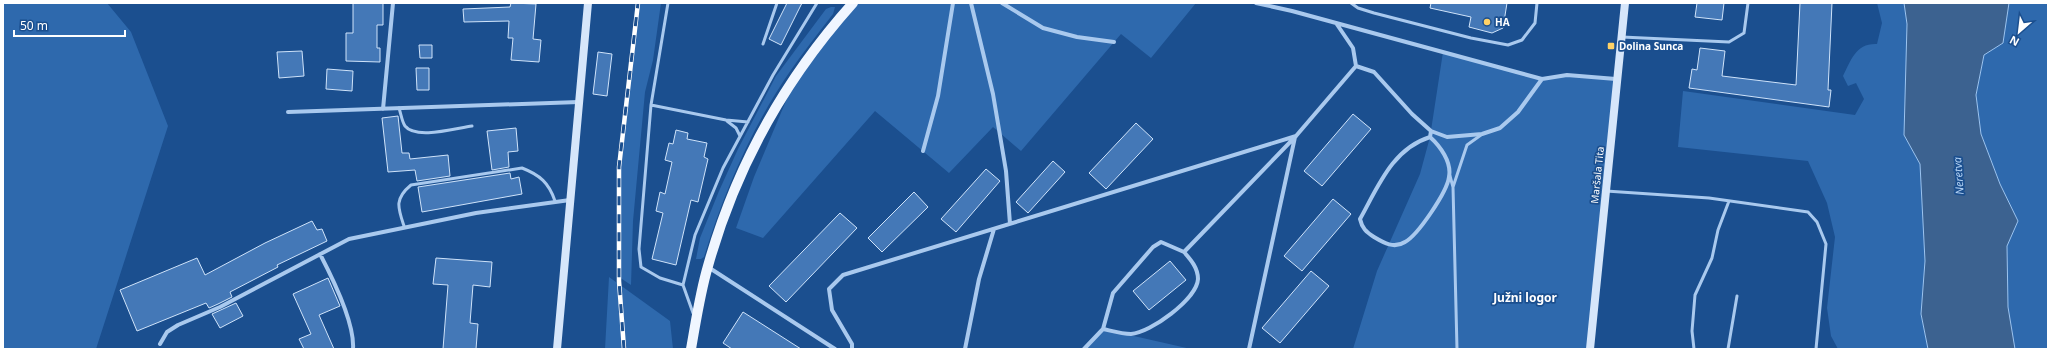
<svg xmlns="http://www.w3.org/2000/svg" width="2051" height="352" font-family="'Noto Sans',sans-serif">
	<rect width="100%" height="100%" fill="#1b4f8f"/>
	<!-- green -->
	<path fill="#2e69ad" d="M3 3H107L131 32 168 126 96 349H3Z
		M638 3H661L653 60 645 92 633 221 631 285 619 277V167Z
		M853 3H1196L1151 58 1121 34 1021 151 993 127 949 173 875 111 763 238 736 228 754 177 799 70Z
		M1877 3H1904L1907 24 1904 135 1920 164 1925 261 1921 314 1928 349H1838L1831 336 1827 308 1835 237 1827 203 1808 161 1678 147 1683 91 1855 115 1864 99 1856 83 1848 86 1843 76C1851 60 1856 43 1877 44L1882 23Z
		M2009 3H2048V349H2015L2008 307 2007 245 2018 221 2000 184 1981 134 1976 95 1984 55 2003 43Z
		M831 7H835L833 14C819 32 804 51 791 70 752 126 724 192 704 257L701 259H696L700 238 719 191 738 149 776 76 826 9Z
		M1443 52 1542 79 1567 75 1616 79 1590 349H1353L1377 271 1420 174 1430 137Z
		M609 277 670 321 673 349H605Z
		M1103 329 1191 349H1083Z"/>
	<!-- water -->
	<path fill="#3c6290" stroke="#9cc4f0" d="M1904 3H2009L2003 43 1984 55 1976 95 1981 134 2000 184 2018 221 2007 246 2008 307 2015 349H1928L1921 314 1925 261 1920 164 1904 135 1907 24Z"/>
	<!-- building -->
	<path fill="#4478b7" stroke="#cfe3fa" d="M353 3H383V25H377V48H380V62L346 61V33H353Z
		M511 3 536 4 533 39 541 40 539 62 511 60 513 38H508L509 21 464 22 463 9 510 7Z
		M787 3H802L781 45 769 39Z
		M1431 3H1507L1503 28 1492 33 1469 27 1471 17 1430 8Z
		M1697 3H1724L1722 20 1695 17Z
		M1800 3H1832L1828 90H1831L1829 107 1689 88 1692 69 1697 70 1700 48 1725 51 1722 76 1796 85Z
		M419 45H432V58H420Z
		M302 51 304 76 279 78 277 52Z
		M598 52 612 54 607 96 593 94Z
		M416 68H429V90H417Z
		M327 69 353 71 352 91 326 89Z
		M1353 114 1371 129 1322 186 1304 171Z
		M398 116 402 153H409L410 159 448 155 450 176 417 181 415 170 388 172 382 118Z
		M1136 123 1153 139 1106 189 1089 173Z
		M516 128 518 151 508 152 509 167 492 170 487 131Z
		M676 130 688 133 687 139 707 143 704 157 708 159 698 202 691 200 676 265 652 259 663 213 656 211 660 192 665 194 672 162 665 160 669 143 673 144Z
		M1053 161 1065 172 1028 213 1016 202Z
		M986 169 1000 181 956 232 941 219Z
		M510 173 511 179 519 177 522 194 422 212 418 187Z
		M914 192 928 207 882 252 868 238Z
		M1333 199 1351 214 1302 271 1284 256Z
		M840 213 857 228 786 302 769 286Z
		M312 221 317 230 322 229 327 241 277 265 278 267 230 292 232 297 218 304 209 308 206 303 137 331 120 290 197 258 205 275 265 243Z
		M436 258 492 262 490 287 473 285 470 323 478 324 476 349H443L448 285 433 284Z
		M1170 261 1186 280 1149 310 1133 291Z
		M1311 271 1329 286 1280 343 1262 328Z
		M328 278 340 306 319 315 334 349H304L299 339 311 334 293 294Z
		M236 303 243 316 220 328 212 314Z
		M743 312 801 349H732L723 343Z"/>
	<g fill="none" stroke-linecap="round" stroke-linejoin="round">
		<!-- lane -->
		<path stroke="#a9c9ee" stroke-width="3" d="M1351 3 1358 8 1374 13 1471 38 1508 45 1522 40 1535 23 1537 3
			M1622 37 1729 42 1744 33 1748 3
			M763 44 777 3
			M651 105 668 3
			M399 108C401 114 402 122 405 126 416 140 456 128 472 126
			M727 121 736 128 740 136
			M1450 176 1453 187
			M1606 191 1709 198 1808 212 1817 222 1826 244 1816 349
			M404 226C398 208 394 199 411 185L522 168C540 175 549 183 555 201
			M683 285 660 278 641 267 639 249 651 105 726 120 748 122
			M693 313 683 285 695 235 723 168 773 75 817 3
			M1457 349 1453 187 1467 145 1481 135
			M1694 349 1692 331 1695 295 1712 258 1718 230 1729 201
			M1728 349 1737 296"/>
		<!-- street -->
		<path stroke="#a9c9ee" stroke-width="4" d="M971 3 993 94 1006 171 1010 224
			M1002 3 1043 28 1077 37 1114 42
			M1256 3 1292 11 1542 79 1567 75 1616 79
			M1356 66 1374 72 1412 114 1431 131 1447 137 1482 134 1500 128 1518 112 1542 79
			M383 109 393 3
			M288 112 579 102
			M1430 137C1392 149 1378 187 1360 219 1362 228 1366 232 1374 237 1384 243 1394 249 1405 242 1418 235 1447 192 1449 177 1452 162 1440 146 1430 137L1431 131
			M923 151 938 96 953 3
			M320 254C332 277 355 323 353 349
			M708 267 835 349
			M1103 329C1112 331 1122 334 1131 334 1150 333 1197 299 1198 279 1198 268 1191 260 1184 252
			M160 344 167 332 178 325 220 307 349 239 476 213 570 200
			M852 349V344L832 310 829 289 843 275 1296 136
			M965 349 979 279 994 229
			M1084 349 1103 329 1113 293 1153 247 1161 242 1184 252 1296 136 1356 66 1353 48 1336 23
			M1249 349 1295 137"/>
		<!-- secondary -->
		<path stroke="#d6e6fa" stroke-width="8" d="M557 349 588 3
			M1590 349 1625 3"/>
		<!-- primary -->
		<path stroke="#f0f6ff" stroke-width="10" d="M691 349C696 321 700 293 708 266 736 166 784 80 853 3"/>
		<!-- rail casing -->
		<g stroke="#fff" stroke-width="4.5">
			<path id="rail" d="M624 349 619 281V167L638 3"/>
		</g>
		<!-- rail -->
		<use href="#rail" stroke="#1b4f8f" stroke-width="3" stroke-dasharray="9" stroke-linecap="butt"/>
	</g>
	<!-- markers -->
	<g fill="#ffd166" stroke="#1b4f8f" stroke-width="1.5">
		<circle cx="1487" cy="22" r="4"/>
		<rect x="1607" y="42" width="8" height="8" rx="2"/>
	</g>
	<g text-anchor="middle" dominant-baseline="central" stroke-width="3.5" stroke-linejoin="round" paint-order="stroke">
		<!-- poi labels -->
		<g font-size="10" font-weight="bold" fill="#fff" stroke="#1b4f8f" text-anchor="start">
			<text x="1495" y="22">HA</text>
			<text x="1619" y="46">Dolina Sunca</text>
		</g>
		<!-- street labels -->
		<g font-size="10" fill="#fff" stroke="#1b4f8f">
			<text transform="translate(1597 175) rotate(-84)">Maršala Tita</text>
		</g>
		<!-- water labels -->
		<g font-size="11" font-style="italic" fill="#b5d3f5" stroke="#1b4f8f">
			<text transform="translate(1958 176) rotate(-94)">Neretva</text>
		</g>
		<!-- quarter labels -->
		<g font-size="12" font-weight="bold" fill="#fff" stroke="#1b4f8f">
			<text x="1525" y="297">Južni logor</text>
		</g>
	</g>
	<!-- border -->
	<rect width="2051" height="352" fill="none" stroke="#ffffff" stroke-width="8"/>
	<!-- north arrow -->
	<g transform="translate(2019 32) rotate(208)" stroke="#1b4f8f" stroke-width="3" paint-order="stroke">
	<path d="M0-3L7 15L0 10L-7 15Z" fill="#ffffff"/>
	<text y="-6" font-size="11" font-weight="bold" text-anchor="middle" fill="#ffffff">N</text>
	</g>
	<!-- scale -->
	<path d="M14 30v6h111v-6" fill="none" stroke="#ffffff" stroke-width="2"/>
	<text x="20" y="30" font-size="12" fill="#ffffff" stroke="#1b4f8f" stroke-width="3" paint-order="stroke">50 m</text>
</svg>
